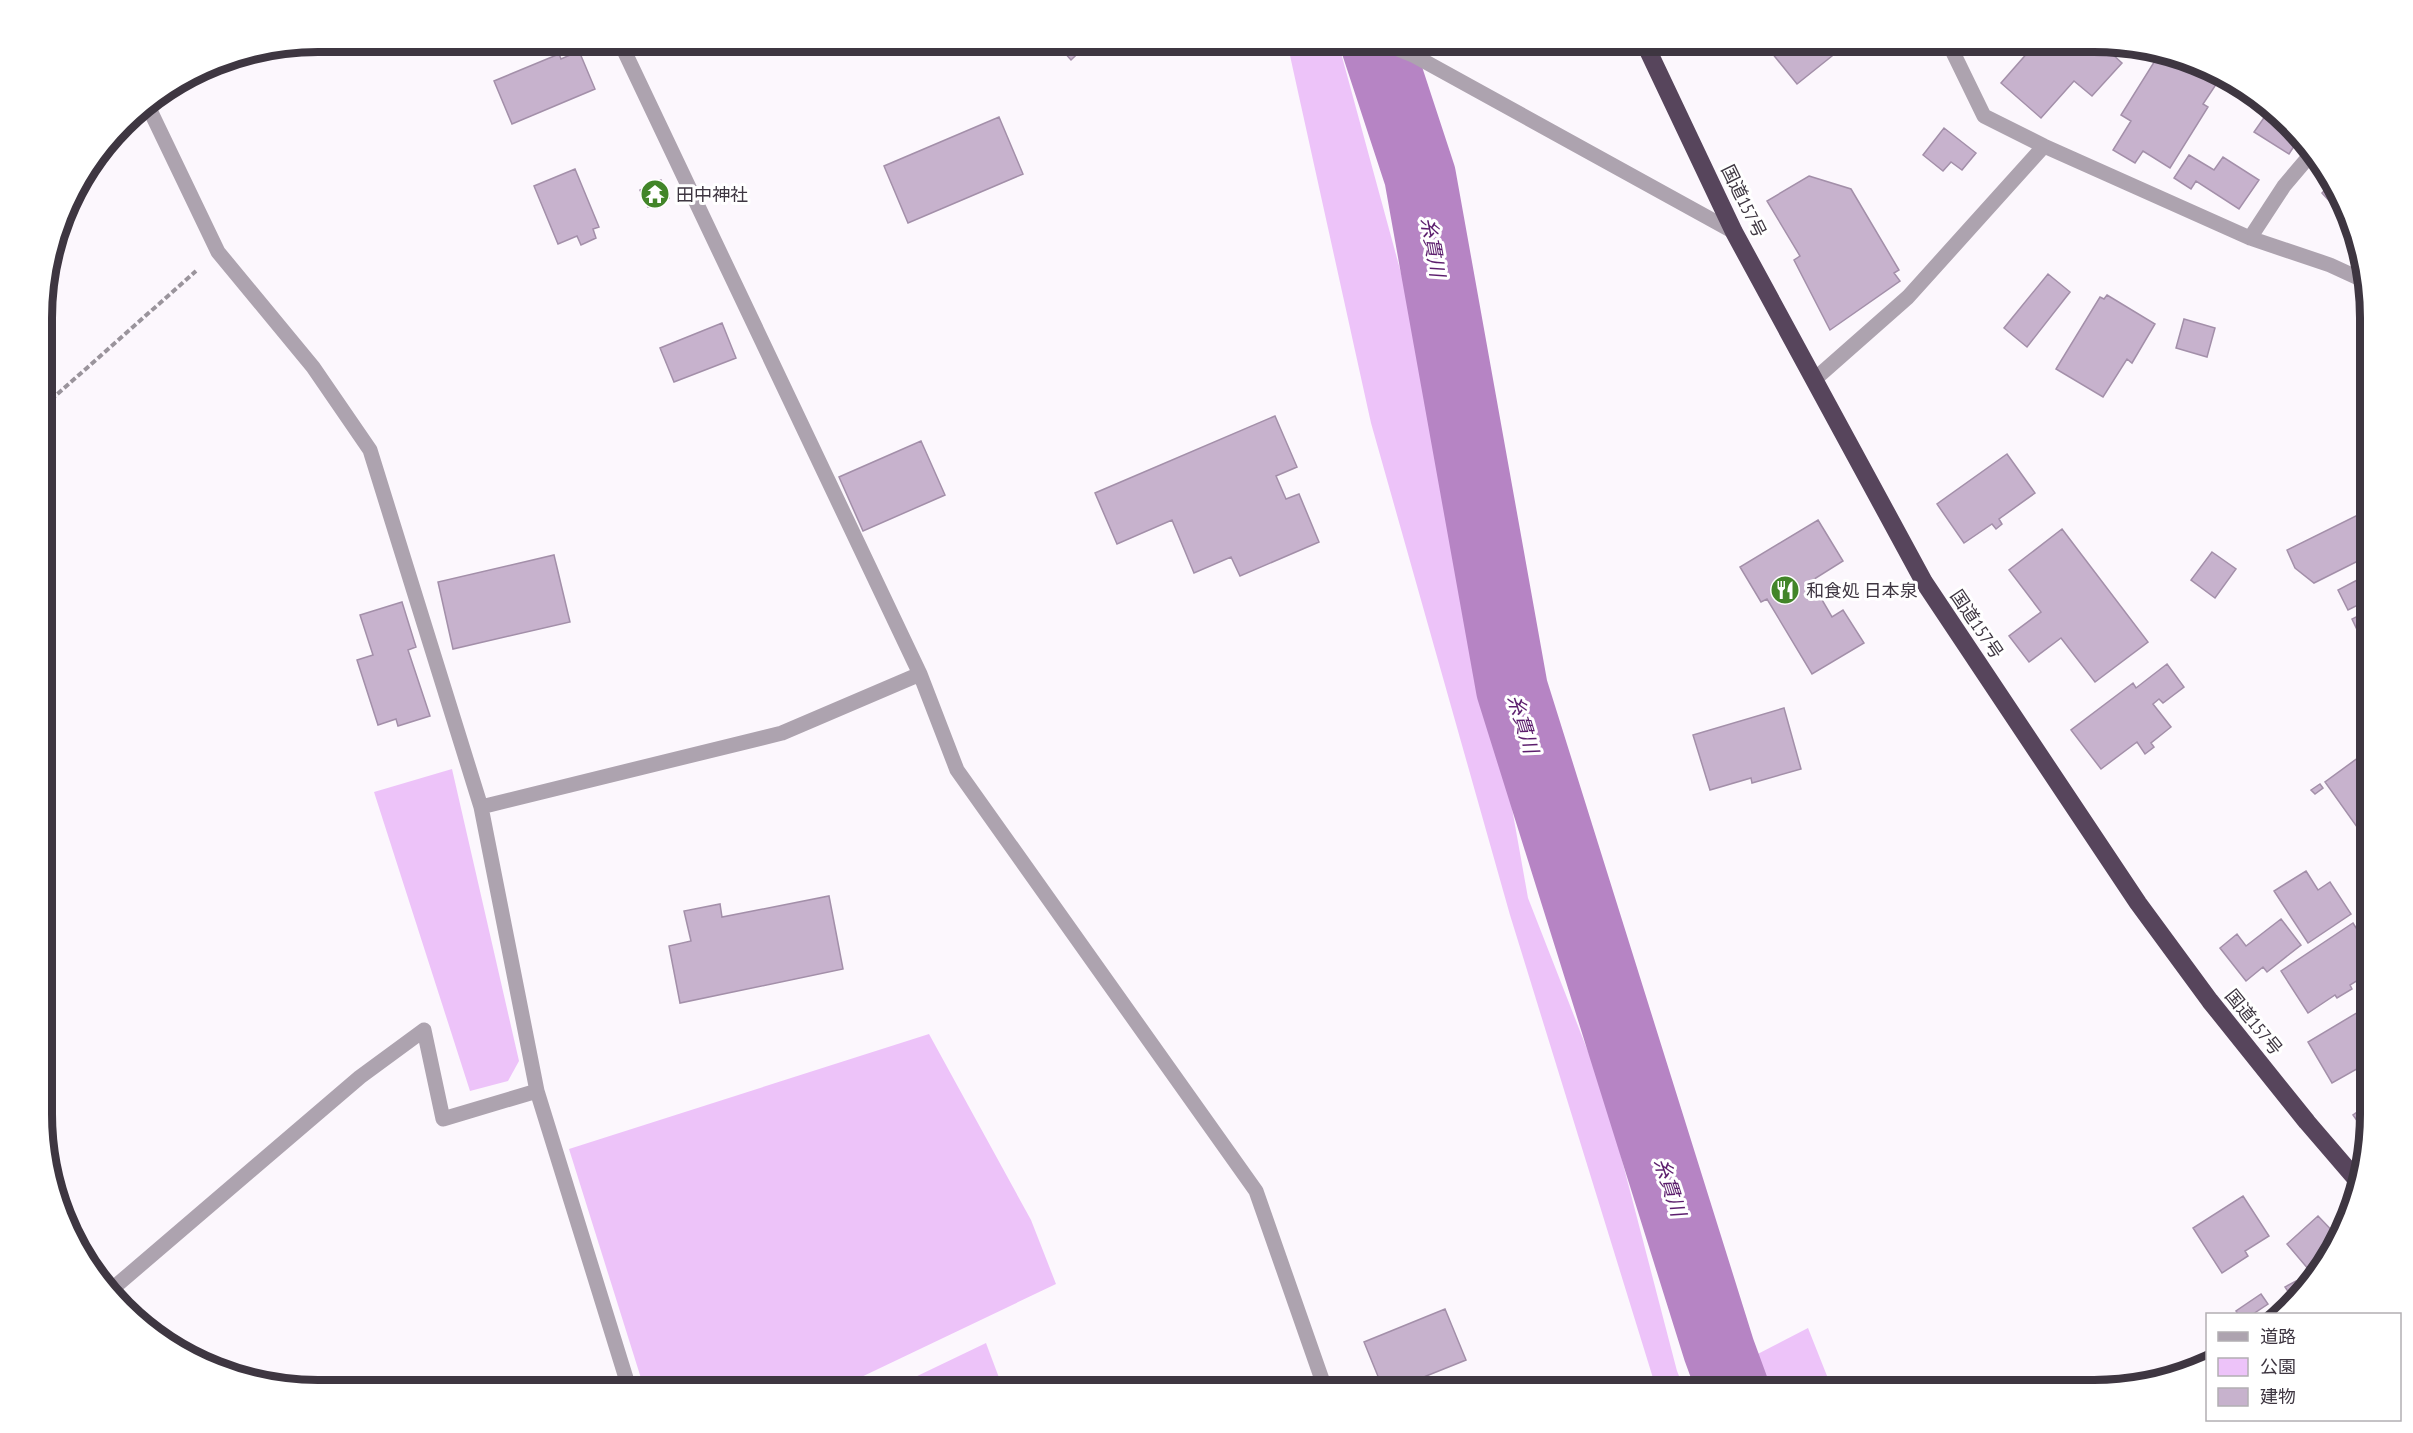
<svg xmlns="http://www.w3.org/2000/svg" width="2413" height="1433" font-family="'PT Sans Narrow','Noto Sans JP',sans-serif">
	<rect width="100%" height="100%" fill="#fcf7fd"/>
	<!-- green -->
	<path fill="#edc3f9" d="M1287 42H1338L1446 438 1528 898 1605 1095 1677 1371 1685 1391H1657L1510 915 1371 423Z
		M452 769 519 1061 508 1081 470 1091 374 792Z
		M929 1034 1031 1220 1056 1284 832 1391H645L569 1149Z
		M1808 1328 1833 1391H1760L1748 1359Z
		M986 1343 1004 1391H886Z"/>
	<g fill="none" stroke-linecap="round" stroke-linejoin="round">
		<!-- river -->
		<path stroke="#b684c4" stroke-width="72" d="M1376 42 1420 176 1512 689 1719 1350 1734 1391"/>
	</g>
	<!-- building -->
	<path fill="#c7b2cd" stroke="#a38fa9" stroke-width="1.5" d="M1055 42H1090L1071 60Z
		M1763 42H1830L1827 44 1832 50 1842 42 1847 44 1797 84Z
		M2037 42 2100 43 2122 63 2092 96 2074 81 2041 118 2001 83Z
		M579 51 595 89 512 124 494 81 559 54 561 59Z
		M2161 51 2169 52 2217 83 2203 104 2208 107 2170 168 2143 151 2135 163 2113 150 2131 121 2121 115Z
		M2268 112 2298 140 2289 154 2254 132Z
		M999 117 1023 174 908 223 884 166Z
		M1944 128 1976 153 1962 170 1951 162 1943 171 1923 155Z
		M2189 155 2214 170 2223 157 2259 180 2239 209 2196 181 2191 189 2174 178Z
		M575 169 599 227 593 229 596 238 581 245 577 236 558 244 534 186Z
		M1809 176 1851 189 1899 270 1894 273 1900 281 1830 330 1794 260 1800 256 1767 201Z
		M661 180 669 198 648 207 640 190Z
		M2333 182 2356 230 2357 231 2322 193Z
		M2048 274 2070 292 2027 347 2004 328Z
		M2107 295 2155 324 2132 363 2127 359 2103 397 2056 369 2100 297 2104 299Z
		M2184 319 2215 328 2207 357 2176 348Z
		M722 323 736 358 674 382 660 348Z
		M1275 416 1297 467 1276 476 1286 499 1299 494 1319 542 1240 576 1231 557 1194 573 1172 520 1117 544 1095 493Z
		M921 441 945 495 863 531 839 477Z
		M2007 454 2035 493 1999 519 2002 524 1996 529 1992 524 1964 543 1937 504Z
		M2370 509V555L2314 583 2295 568 2287 550Z
		M1818 520 1843 561 1811 581 1832 617 1843 610 1864 643 1812 674 1767 599 1761 602 1740 567Z
		M2062 529 2148 642 2095 682 2061 638 2029 662 2009 636 2041 612 2009 570Z
		M2212 552 2236 569 2215 598 2191 580Z
		M554 555 570 622 453 649 438 582Z
		M2359 579 2370 599 2348 610 2338 590Z
		M402 602 416 647 408 650 430 716 398 726 396 719 378 725 357 660 373 655 360 615Z
		M2370 610V657L2352 619Z
		M2167 664 2184 687 2163 703 2159 699 2153 704 2171 727 2151 743 2154 747 2145 754 2137 742 2101 769 2071 730 2133 683 2136 688Z
		M1784 708 1801 769 1752 783 1751 778 1710 790 1693 735Z
		M2370 749V828L2362 834 2325 782Z
		M2320 784 2323 788 2315 794 2311 790Z
		M2306 871 2318 890 2330 882 2351 914 2308 943 2274 891Z
		M829 896 843 969 680 1003 669 946 691 941 684 911 720 904 722 917Z
		M2281 919 2301 945 2267 972 2263 967 2246 981 2220 948 2237 934 2246 946Z
		M2353 923 2370 950V953L2357 961 2366 975 2350 985 2352 989 2337 998 2335 995 2308 1013 2281 971Z
		M2370 1005V1064L2369 1062 2332 1083 2308 1042Z
		M2370 1103V1133L2369 1138 2353 1115Z
		M2243 1196 2269 1236 2245 1251 2248 1256 2222 1273 2193 1228Z
		M2318 1216 2339 1238 2334 1253 2323 1268 2317 1262 2309 1270 2287 1244Z
		M2296 1281 2299 1286 2289 1293 2285 1287Z
		M2261 1294 2268 1304 2253 1314H2238L2236 1311Z
		M1445 1309 1466 1360 1389 1391H1384L1364 1342Z"/>
	<g fill="none" stroke-linecap="round" stroke-linejoin="round">
		<!-- path -->
		<path stroke="#9a949c" stroke-width="4" stroke-dasharray="6 3" stroke-linecap="butt" d="M44 406 196 271"/>
		<!-- minor -->
		<path stroke="#ada3af" stroke-width="15" d="M620 42 920 674 957 770 1256 1191 1326 1391
			M1381 42 1413 55 1734 232
			M1948 42 1984 116 2044 146 2250 238 2330 265 2367 282
			M147 104 218 252 313 367 370 450 481 807 537 1091 630 1391
			M2250 238 2284 186 2312 153
			M1815 379 1908 297 2044 146
			M481 807 782 733 920 674
			M111 1290 360 1077 424 1030 443 1119 537 1091"/>
		<!-- highway -->
		<path stroke="#57455c" stroke-width="18" d="M1644 42 1734 232 1924 582 2138 903 2210 1001 2307 1122 2356 1179"/>
	</g>
	<!-- icons -->
	<defs>
		<g id="temple-disc" transform="scale(1.5)"><circle r="9.5" fill="#428529" stroke="#fff"/><path d="M0-6L5-2H3V0L6.5 2.5H4V6H1.5V3h-3V6H-4V2.5H-6.5L-3 0V-2H-5Z" fill="#fff"/></g>
		<g id="restaurant-disc" transform="scale(1.5)"><circle r="9.5" fill="#428529" stroke="#fff"/><path d="M-5-6h1v4h1v-4h1v4h1v-4h1v5L-1.5 .5V6h-2V.5L-5-1ZM5-6V6H3V1.5H1.5Q1.5-4 5-6Z" fill="#fff"/></g>
	</defs>
	<g fill-rule="evenodd">
		<use href="#temple-disc" x="655" y="194"/>
		<use href="#restaurant-disc" x="1785" y="590"/>
	</g>
	<g text-anchor="middle" dominant-baseline="central" stroke-width="6" stroke-linejoin="round" paint-order="stroke">
		<!-- poi labels -->
		<g font-size="18" fill="#3e3641" stroke="#fff" text-anchor="start">
			<text x="676" y="194">田中神社</text>
			<text x="1806" y="590">和食処 日本泉</text>
		</g>
		<!-- street labels -->
		<g font-size="18" fill="#3e3641" stroke="#fff">
			<text transform="translate(1744 201) rotate(64)">国道157号</text>
			<text transform="translate(1977 624) rotate(56)">国道157号</text>
			<text transform="translate(2254 1022) rotate(51)">国道157号</text>
		</g>
		<!-- water labels -->
		<g font-size="20" font-style="italic" fill="#5c1e6d" stroke="#fff">
			<text transform="translate(1433 247) rotate(80)">糸貫川</text>
			<text transform="translate(1523 724) rotate(73)">糸貫川</text>
			<text transform="translate(1670 1187) rotate(72)">糸貫川</text>
		</g>
	</g>
	<!-- crop -->
	<path d="M0 0H2413V1433H0ZM318 52H2094A266 266 0 0 1 2360 318V1114A266 266 0 0 1 2094 1380H318A266 266 0 0 1 52 1114V318A266 266 0 0 1 318 52Z" fill="#fff" fill-rule="evenodd"/>
	<path fill="none" stroke="#3e3641" stroke-width="8" d="M318 52H2094A266 266 0 0 1 2360 318V1114A266 266 0 0 1 2094 1380H318A266 266 0 0 1 52 1114V318A266 266 0 0 1 318 52Z"/>
	<!-- legend -->
	<rect x="2206" y="1313" width="195" height="108" fill="#ffffff" stroke="#b2afb3" stroke-width="1.5"/>
	<rect x="2218" y="1332" width="30" height="9" fill="#ada3af" stroke="#b2afb3" stroke-width="1.5"/>
	<text x="2260" y="1343" font-size="18" fill="#3e3641">道路</text>
	<rect x="2218" y="1358" width="30" height="18" fill="#edc3f9" stroke="#b2afb3" stroke-width="1.5"/>
	<text x="2260" y="1373" font-size="18" fill="#3e3641">公園</text>
	<rect x="2218" y="1388" width="30" height="18" fill="#c7b2cd" stroke="#b2afb3" stroke-width="1.5"/>
	<text x="2260" y="1403" font-size="18" fill="#3e3641">建物</text>
</svg>
